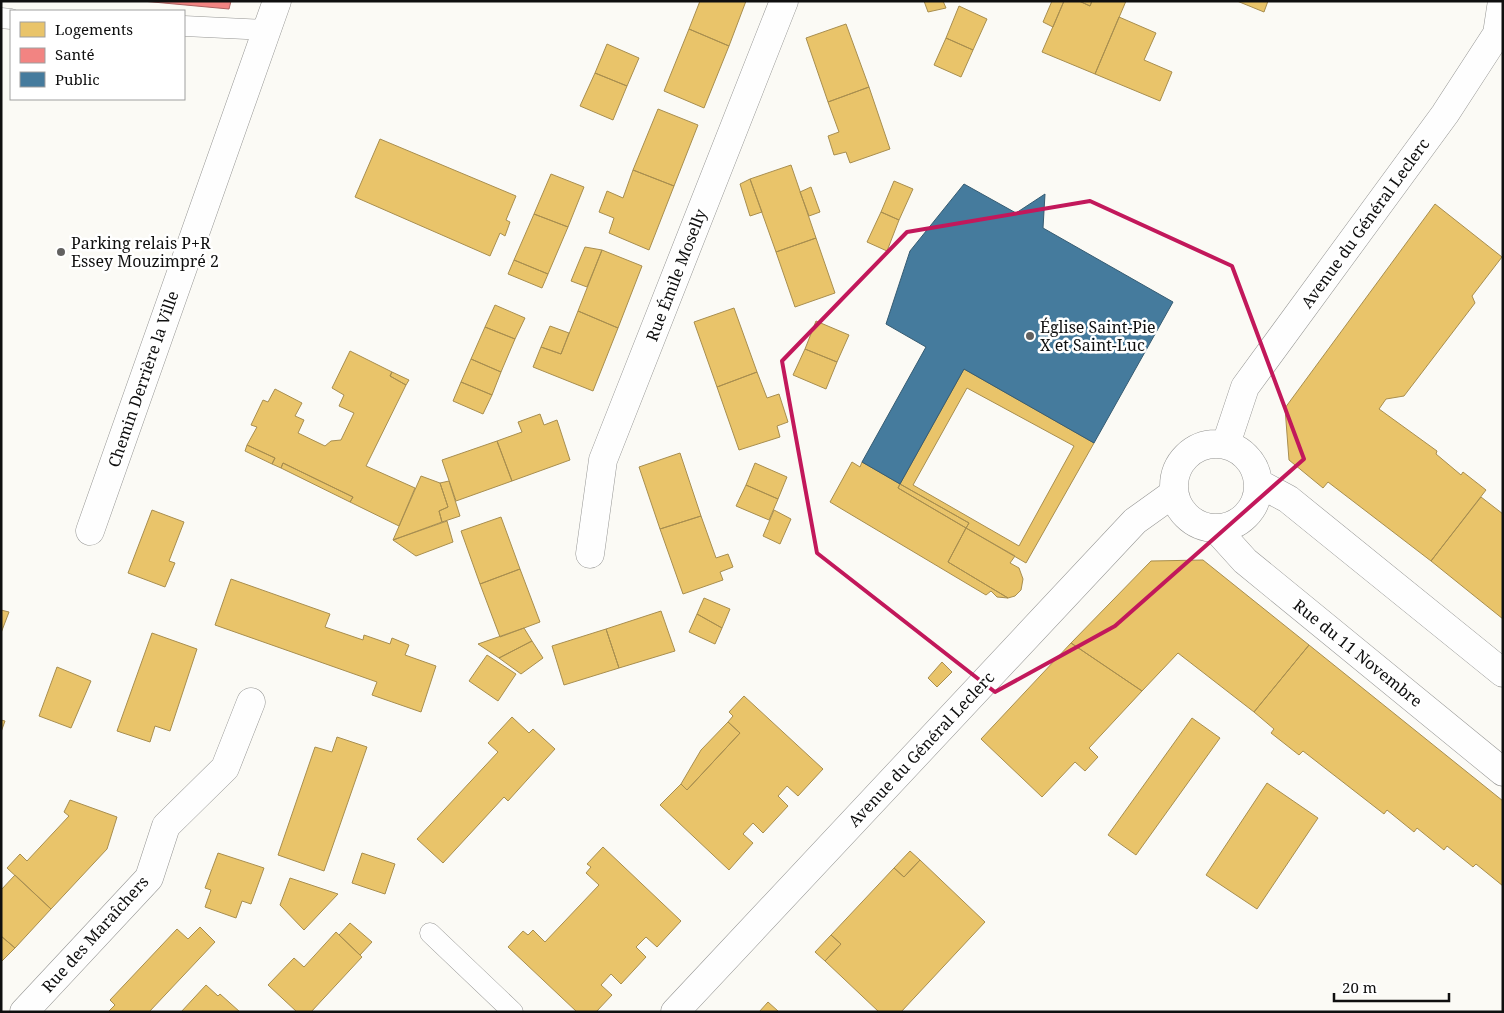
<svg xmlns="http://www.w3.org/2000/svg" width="1504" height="1013" font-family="'Noto Serif',serif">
	<rect width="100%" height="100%" fill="#fbfaf5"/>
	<!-- homes -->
	<path fill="#e9c46a" stroke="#a88e4f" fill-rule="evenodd" d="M700 1H746L729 46 689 29Z
		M924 1H943L946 8 928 12Z
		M1052 1H1064L1053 27 1043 22Z
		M1064 1H1079L1090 6 1092 1H1126L1095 74 1042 52Z
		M1079 1H1092L1090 6Z
		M1237 1H1268L1264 12Z
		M959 6 987 19 973 50 946 38Z
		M1119 17 1156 33 1144 60 1172 72 1160 101 1095 74Z
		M846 24 869 87 828 102 806 38Z
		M689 29 729 46 704 108 664 91Z
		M946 38 973 50 961 77 934 65Z
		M607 44 639 58 627 86 595 73Z
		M595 73 627 86 613 120 580 106Z
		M869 87 890 149 850 163 846 152 834 155 828 136 839 132 828 102Z
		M658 109 698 125 674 186 633 170Z
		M380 139 516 196 506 220 510 222 505 236 500 233 490 256 355 197Z
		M791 165 816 238 776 252 750 179Z
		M633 170 674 186 649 250 609 233 614 218 599 212 607 191 623 198Z
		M551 174 584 187 568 227 534 214Z
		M750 179 762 212 750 216 740 184Z
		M894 181 913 189 899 220 881 212Z
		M811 187 820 212 809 216 800 192Z
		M1435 204 1502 257 1472 296 1475 303 1404 396 1386 399 1379 409 1437 451 1436 454 1461 475 1463 472 1486 490 1431 561 1328 482 1323 488 1289 460 1285 408Z
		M881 212 899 220 887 251 867 242Z
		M534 214 568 227 548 274 514 260Z
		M816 238 835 293 795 307 776 252Z
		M585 247 602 250 587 287 571 281Z
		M602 250 642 266 618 328 578 311Z
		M514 260 548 274 542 288 508 274Z
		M495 305 525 318 515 339 485 327Z
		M734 308 757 372 717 387 694 322Z
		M578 311 618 328 593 391 533 367 541 347 561 354Z
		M816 321 849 335 837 362 805 349Z
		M550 326 569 333 561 354 541 347Z
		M485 327 515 339 501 372 471 359Z
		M805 349 837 362 826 389 793 375Z
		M350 351 392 372 390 376 406 385 366 466 415 488 399 526 350 502 353 497 283 463 281 468 272 464 275 458 247 445 257 427 251 425 263 400 268 402 275 389 302 403 295 416 304 420 298 433 325 446 331 441 341 440 354 413 339 406 344 395 332 388Z
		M471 359 501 372 492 395 461 382Z
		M964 369 1094 443 1026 563 966 528 969 523 900 484ZM967 388 1074 446 1019 546 913 485Z
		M392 372 409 380 406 385 390 376Z
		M757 372 767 398 779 394 788 422 777 426 780 437 739 450 717 387Z
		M461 382 492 395 483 414 453 401Z
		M540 414 544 425 557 420 570 460 512 481 497 441 522 432 518 422Z
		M497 441 512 481 456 501 442 460Z
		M247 445 275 458 272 464 245 451Z
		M680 453 701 516 660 529 639 467Z
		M852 462 860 467 862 462 900 484 898 488 966 528 948 562 1008 598 997 597 991 591 986 595 830 502Z
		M283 463 353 497 350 502 281 468Z
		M755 463 787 477 778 499 746 485Z
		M421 476 440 483 448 507 439 511 442 522 393 540Z
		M449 481 460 516 442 522 439 511 448 507 440 483Z
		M900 484 969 523 966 528 898 488Z
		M746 485 778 499 769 520 736 506Z
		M1481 497 1503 514V619L1431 561Z
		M152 510 184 522 169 561 175 563 165 587 128 573Z
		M774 510 791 519 780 544 763 536Z
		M701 516 716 558 728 554 733 567 720 572 723 580 683 594 660 529Z
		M501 517 520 569 480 584 461 531Z
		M447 521 453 542 416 556 393 540Z
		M966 528 1015 556 1010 563 1019 568 1023 579 1021 590 1015 596 1008 598 948 562Z
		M1203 560 1309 645 1254 712 1178 653 1142 691 1071 643 1151 561Z
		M520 569 540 622 500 637 480 584Z
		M231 579 330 614 325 627 363 640 364 635 390 644 392 638 409 645 405 655 436 666 421 712 372 695 377 682 215 625Z
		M704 598 730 609 722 628 697 614Z
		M1 610 9 612 1 633Z
		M661 611 675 651 619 668 606 629Z
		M697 614 722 628 715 644 689 632Z
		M524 628 532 641 499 658 478 644Z
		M606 629 619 668 564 685 552 646Z
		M152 633 197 649 170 731 155 726 150 742 117 731Z
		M532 641 543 658 521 674 499 658Z
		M1071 643 1142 691 1089 748 1098 757 1085 771 1075 762 1042 797 981 739Z
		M1309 645 1503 801V886L1476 864 1473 867 1447 846 1444 850 1417 828 1414 832 1387 810 1384 814 1303 751 1299 755 1271 733 1274 729 1254 712Z
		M487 655 516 674 498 701 469 681Z
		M942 662 952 672 937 687 928 678Z
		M57 667 91 681 71 728 39 716Z
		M744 696 823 769 798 796 787 786 778 796 788 806 763 833 753 823 743 834 753 843 729 870 660 805 681 784 687 790 740 733 728 722 733 716 729 712Z
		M512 717 529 733 533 729 555 749 508 801 504 797 443 863 417 839 498 752 488 743Z
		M1192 718 1220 738 1136 855 1108 835Z
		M1 720 5 721 1 732Z
		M728 722 740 733 687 790 681 784 701 750Z
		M337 737 367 747 324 871 278 855 315 747 332 752Z
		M1267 783 1318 818 1257 909 1206 875Z
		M70 800 117 817 107 849 51 909 7 868 20 854 27 861 69 816 64 812Z
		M603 847 681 921 657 947 646 937 636 947 646 957 621 984 611 974 601 985 612 995 596 1012H577L508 947 523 931 528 935 533 930 545 942 599 885 586 873 591 867 587 864Z
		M910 851 920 860 904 877 894 868Z
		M218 853 264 868 251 904 242 901 236 918 205 907 211 890 205 888Z
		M362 853 395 864 385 894 352 883Z
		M920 860 985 922 901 1012H879L825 961 841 944 831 935 894 868 904 877Z
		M15 875 51 909 15 948 1 936V890Z
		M290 878 338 894 304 930 280 905Z
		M350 923 372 942 360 955 339 935Z
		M200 927 215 942 149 1012H108L115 1005 110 1000 177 929 188 939Z
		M336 932 362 957 311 1012H297L268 985 294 958 304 967Z
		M831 935 841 944 825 961 815 952Z
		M1 936 15 948 1 962Z
		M206 985 218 996 220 994 240 1012H181Z
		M768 1002 778 1011 777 1012H759Z"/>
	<!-- health -->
	<path fill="#f28482" stroke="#ae6160" d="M142 1H231L229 9Z"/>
	<!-- public -->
	<path fill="#457b9d" stroke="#355b72" d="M964 184 1016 213 1045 194 1043 228 1173 302 1094 443 964 369 900 484 862 462 926 347 886 324 910 251Z"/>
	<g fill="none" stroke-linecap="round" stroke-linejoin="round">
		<!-- lane casing -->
		<g stroke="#959593" stroke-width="21">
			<path id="lane" d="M1 18 11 19
				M184 26 267 30
				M430 933 513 1012"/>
		</g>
		<!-- street casing -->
		<g stroke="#959593" stroke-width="29">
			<path id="street" d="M1174 486a42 42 0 1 1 84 0a42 42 0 1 1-84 0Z
				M1226 444 1245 387 1445 114 1497 34 1502 1
				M1258 483 1288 499 1503 673
				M1217 530 1245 561 1503 772
				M90 531 277 1
				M590 554 603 460 784 1
				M24 1012 149 878 166 826 225 768 251 702
				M675 1012 1135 521 1174 493"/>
		</g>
		<!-- lane -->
		<use href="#lane" stroke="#fefefe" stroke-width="20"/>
		<!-- street -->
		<use href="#street" stroke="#fefefe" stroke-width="28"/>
	</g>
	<!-- marked area -->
	<path fill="none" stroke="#c2185b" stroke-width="4" stroke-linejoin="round" d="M1090 201 1232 266 1304 459 1115 626 995 692 817 553 782 361 907 232Z"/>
	<!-- markers -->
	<g fill="#626160" stroke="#fff" stroke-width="2">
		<circle cx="61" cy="252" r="5"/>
		<circle cx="1030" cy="336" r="5"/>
	</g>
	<g text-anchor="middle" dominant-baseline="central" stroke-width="5" stroke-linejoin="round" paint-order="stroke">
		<!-- street labels -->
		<g font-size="16" fill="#0f0f0f" stroke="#fff">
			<text transform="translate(1365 223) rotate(-54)">Avenue du Général Leclerc</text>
			<text transform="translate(676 275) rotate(-69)">Rue Émile Moselly</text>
			<text transform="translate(143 379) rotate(-71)">Chemin Derrière la Ville</text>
			<text transform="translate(1358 653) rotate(39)">Rue du 11 Novembre</text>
			<text transform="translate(921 749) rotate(-47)">Avenue du Général Leclerc</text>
			<text transform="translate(95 934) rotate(-48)">Rue des Maraîchers</text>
		</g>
		<!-- poi labels -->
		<g font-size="16" fill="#0f0f0f" stroke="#fff" text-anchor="start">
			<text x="71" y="243">Parking relais P+R<tspan x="71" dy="18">Essey Mouzimpré 2</tspan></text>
			<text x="1040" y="327">Église Saint-Pie<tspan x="1040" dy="18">X et Saint-Luc</tspan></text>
		</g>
	</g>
	<!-- border -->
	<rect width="1504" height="1013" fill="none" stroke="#0f0f0f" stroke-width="5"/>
	<!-- legend -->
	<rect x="10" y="10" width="175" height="90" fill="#ffffff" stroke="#9f9f9f"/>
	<rect x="20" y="22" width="25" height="15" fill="#e9c46a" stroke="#9f9f9f"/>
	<text x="55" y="35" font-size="15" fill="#0f0f0f">Logements</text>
	<rect x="20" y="48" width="25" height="15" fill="#f28482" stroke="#9f9f9f"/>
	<text x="55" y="60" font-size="15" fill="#0f0f0f">Santé</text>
	<rect x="20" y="72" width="25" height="15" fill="#457b9d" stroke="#9f9f9f"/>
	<text x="55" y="85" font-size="15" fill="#0f0f0f">Public</text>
	<!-- scale -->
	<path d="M1334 993v8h115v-8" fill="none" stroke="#0f0f0f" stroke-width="2.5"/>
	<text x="1342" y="993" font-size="15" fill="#0f0f0f" stroke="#ffffff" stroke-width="4" paint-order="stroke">20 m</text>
</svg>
